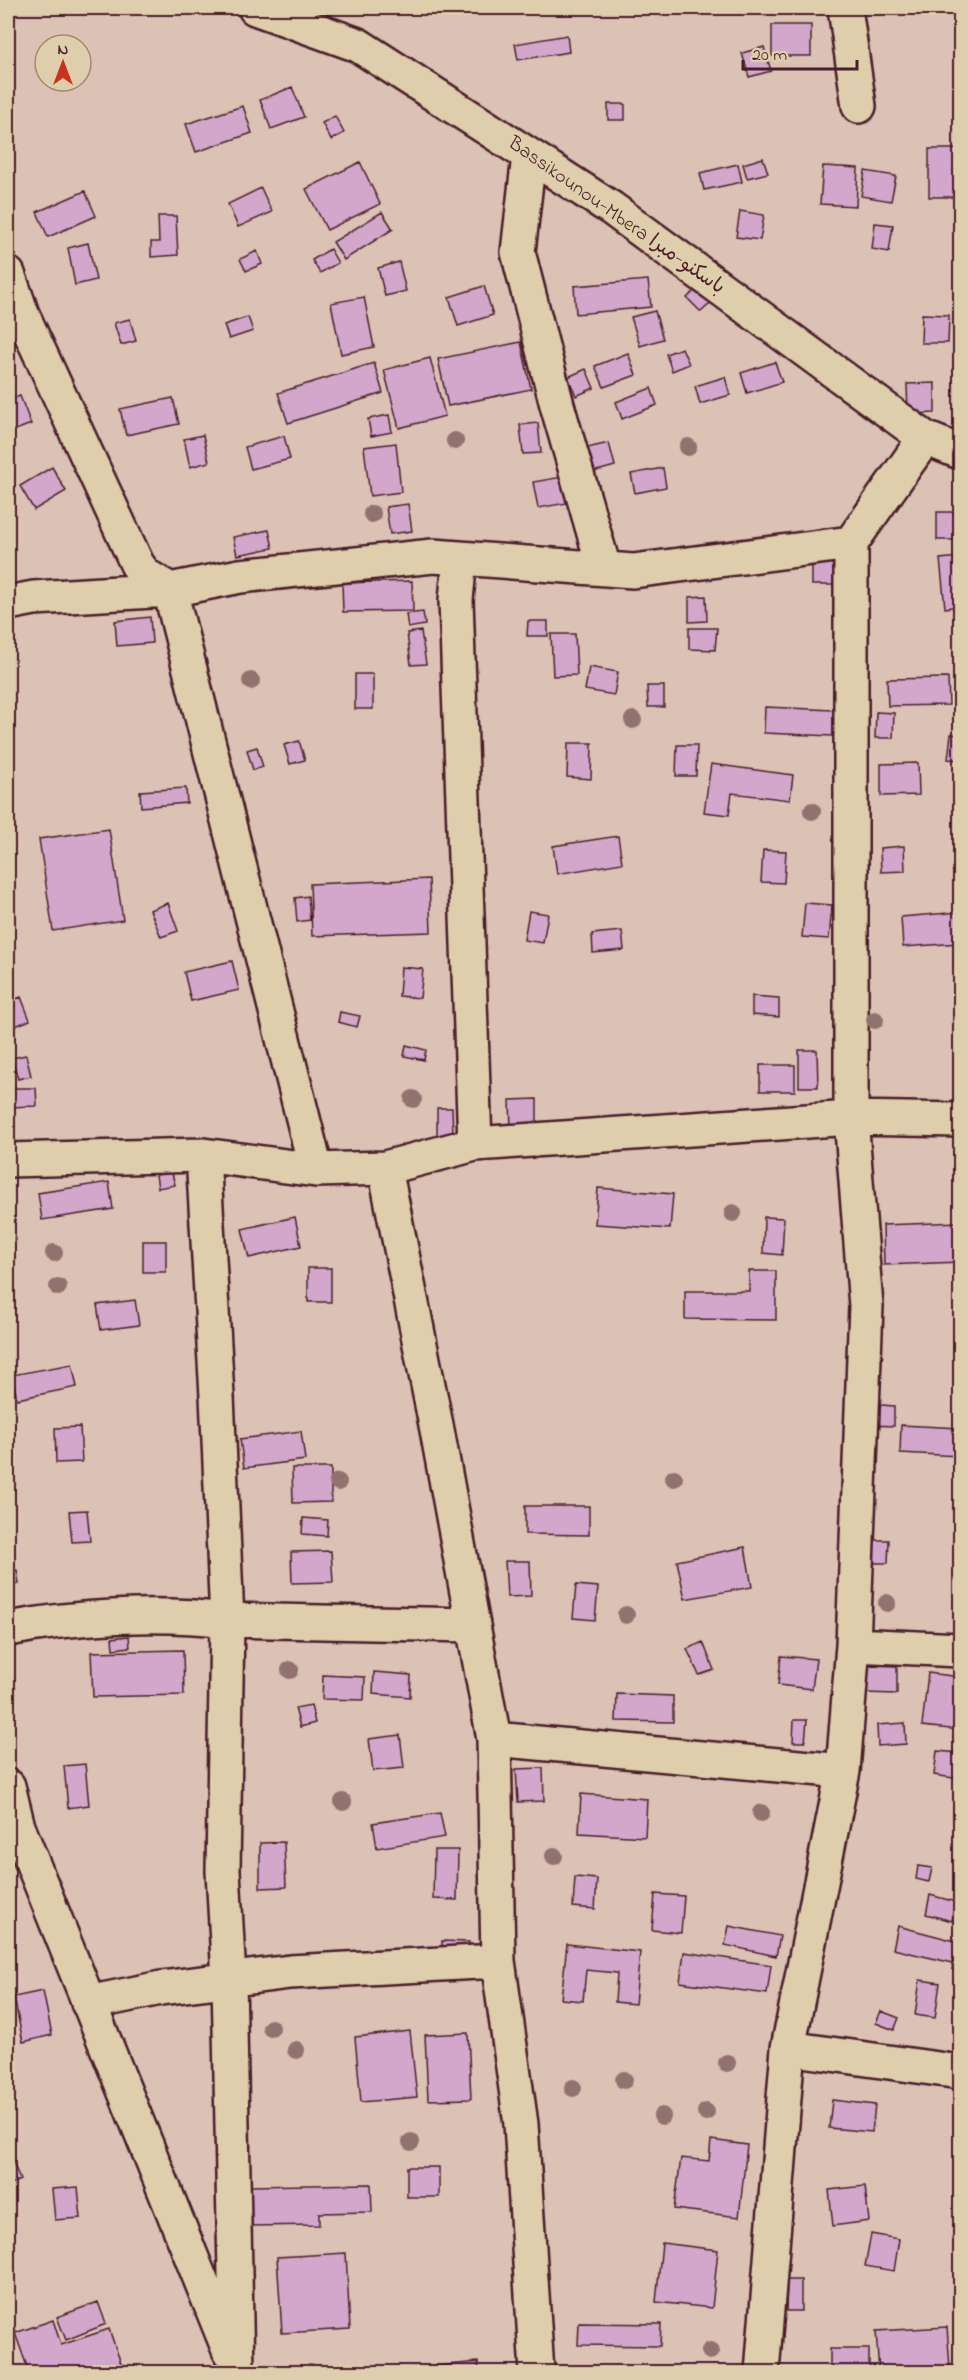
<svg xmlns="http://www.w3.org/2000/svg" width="968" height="2380" font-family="'Indie Flower','Playpen Sans Arabic',sans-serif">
	<rect width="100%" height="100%" fill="#dbc2b5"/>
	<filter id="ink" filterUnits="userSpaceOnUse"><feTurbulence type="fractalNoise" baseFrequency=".0167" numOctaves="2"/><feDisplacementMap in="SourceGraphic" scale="12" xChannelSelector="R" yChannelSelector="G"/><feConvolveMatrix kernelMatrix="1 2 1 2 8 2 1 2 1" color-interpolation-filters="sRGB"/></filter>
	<g filter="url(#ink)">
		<!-- building -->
		<path fill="#d3a7cb" stroke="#4a1f2b" stroke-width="1.5" d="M772 25H811V56H772Z
			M567 35 569 52 518 60 515 44Z
			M764 47 771 71 749 77 742 53Z
			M292 87 304 117 271 129 260 100Z
			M608 104H625V120H608Z
			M243 106 252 133 196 152 186 124Z
			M335 116 344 133 331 140 322 123Z
			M929 149H960V197H929Z
			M763 158 768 173 747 178 743 164Z
			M360 162 380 204 327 230 306 189Z
			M738 164 742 182 704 190 700 173Z
			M823 166 858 168 856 206 820 204Z
			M865 171 896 176 891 201 861 196Z
			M261 188 272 212 238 227 228 204Z
			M85 191 96 216 48 237 37 212Z
			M740 211 764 215 760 240 736 237Z
			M382 212 393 229 344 260 333 242Z
			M158 216H176L178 255 151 257V242H159Z
			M875 223 893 225 889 252 872 249Z
			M88 243 96 280 75 285 68 248Z
			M330 249 338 263 320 273 312 260Z
			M257 251 262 264 246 271 240 259Z
			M399 262 406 291 385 296 378 268Z
			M648 280 651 307 576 314 574 286Z
			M701 284 715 299 701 312 687 298Z
			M484 286 493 315 458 326 449 297Z
			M364 297 374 347 341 354 331 303Z
			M655 311 663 339 640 346 631 317Z
			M922 314 949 315 948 343H921Z
			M248 317 253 331 229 339 224 325Z
			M130 319 136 341 121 345 114 323Z
			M521 342 531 389 448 406 438 359Z
			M682 348 689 364 672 371 666 354Z
			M628 353 636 375 604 387 595 366Z
			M960 356V381H957L956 357Z
			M430 358 445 416 399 428 384 370Z
			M775 362 782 382 747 393 741 373Z
			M374 363 383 393 288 423 278 393Z
			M586 369 594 388 576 396 568 377Z
			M725 377 730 395 700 404 695 386Z
			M935 383V413L908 414 907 384Z
			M651 388 657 405 622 419 616 402Z
			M20 396 31 424 8 433V400Z
			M173 398 179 424 126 435 120 409Z
			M389 415 392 432 371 436 368 419Z
			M538 423 541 453 523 454 520 425Z
			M203 435 209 462 190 467 184 439Z
			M284 436 290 459 251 469 245 447Z
			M396 443 401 492 370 496 364 447Z
			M609 443 615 466 593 472 587 448Z
			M52 467 66 491 34 510 20 486Z
			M663 468 666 487 635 493 631 474Z
			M568 476 573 502 538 508 533 482Z
			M408 504 412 531 390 534 386 507Z
			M937 512H957V540H937Z
			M269 530 273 548 237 555 233 537Z
			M960 557V606L945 608 940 559Z
			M837 563V585H812V564Z
			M412 581 413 611 343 612 342 583Z
			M706 596 707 621 689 622V597Z
			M423 612 425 625 408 628 406 614Z
			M150 617 152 643 117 646 115 621Z
			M528 621H548V636H527Z
			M689 628H717L715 650 689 649Z
			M421 631 426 664 411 665 407 633Z
			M551 634H575L577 675 553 676Z
			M589 667 618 672 614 695 585 690Z
			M355 674H373V709H355Z
			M948 678 949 705 888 706 887 679Z
			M647 686H664V707H648Z
			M765 707 834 710 833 736 764 733Z
			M876 712 894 713 893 738H875Z
			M951 734 960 735V760L948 759Z
			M299 741 305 760 290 764 284 745Z
			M568 743H592L591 779 567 777Z
			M677 745H697L696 776H676Z
			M257 747 263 767 253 770 247 750Z
			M918 763 919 795 881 796V764Z
			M711 764 793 775 790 800 732 793 729 815 704 812Z
			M186 788 187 803 141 807 140 791Z
			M109 829 123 920 53 931 39 839Z
			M618 836 622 863 557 874 553 846Z
			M904 846 905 871 881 872 880 848Z
			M763 850 786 851 784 883 761 882Z
			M429 879 431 932 312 936 310 884Z
			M308 896 310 920 297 922 295 898Z
			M168 903 178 931 161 937 150 910Z
			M805 903 832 905 829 939 802 937Z
			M529 911 548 914 543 943 524 940Z
			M960 912V943L903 947 901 917Z
			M622 931 624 950 593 953 592 934Z
			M232 961 239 990 191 1001 184 972Z
			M401 967 423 969 420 998 399 996Z
			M752 996 779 998V1017L752 1015Z
			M21 997 30 1020 8 1029V1002Z
			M340 1012 360 1016 357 1027 338 1022Z
			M406 1045 426 1050 424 1060 404 1056Z
			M799 1050H817L818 1087H799Z
			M26 1055 31 1076 18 1079 12 1058Z
			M760 1065H795V1091H760Z
			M8 1088H36L37 1106 8 1107Z
			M537 1099V1129H511L510 1100Z
			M437 1108H452L453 1134 437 1135Z
			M172 1173 175 1185 158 1188 156 1175Z
			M109 1182 113 1209 42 1220 38 1193Z
			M598 1188 673 1194 670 1229 595 1224Z
			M8 1190 14 1256 8 1257Z
			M295 1217 301 1246 249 1258 242 1229Z
			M764 1217 784 1218 782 1255 763 1253Z
			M960 1222V1262L884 1265 883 1225Z
			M143 1241H166V1272H143Z
			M308 1268H331V1302H308Z
			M749 1271H776V1320L685 1319V1291H749Z
			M135 1300 139 1325 101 1330 97 1305Z
			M72 1364 77 1387 17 1399 12 1375Z
			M870 1404 894 1406V1426L870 1425Z
			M901 1425 960 1428V1456L900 1453Z
			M80 1427 82 1462 56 1463 55 1428Z
			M301 1431 305 1460 244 1468 240 1439Z
			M292 1468H331V1502L293 1503Z
			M525 1506H589V1535L525 1534Z
			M87 1510 90 1541 72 1542 69 1511Z
			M303 1518 328 1520 327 1536 302 1534Z
			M870 1540H889L888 1563H870Z
			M745 1547 752 1587 685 1599 677 1561Z
			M331 1551 333 1582 292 1583 291 1552Z
			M505 1561H530L531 1596 507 1597Z
			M17 1570 19 1584 8 1585V1571Z
			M576 1585 598 1587 595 1620 573 1618Z
			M129 1636 130 1647 113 1649 112 1638Z
			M703 1642 714 1670 699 1675 687 1649Z
			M183 1650 184 1695 93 1697 91 1652Z
			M781 1656 816 1659 812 1689 778 1685Z
			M865 1665 897 1666V1694L864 1693Z
			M374 1672 411 1675 410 1697 373 1694Z
			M928 1673 960 1677V1730L922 1726Z
			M323 1675 365 1677 364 1700 322 1699Z
			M617 1694 673 1696V1722L616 1721Z
			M311 1705 315 1723 300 1727 295 1708Z
			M794 1720H807L805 1742H793Z
			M905 1723 906 1744 878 1746 877 1725Z
			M400 1735 404 1768 373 1771 369 1739Z
			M937 1751 960 1753V1779L934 1775Z
			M85 1764 89 1805 68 1808 64 1766Z
			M543 1768 544 1801 518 1802 516 1769Z
			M581 1794 647 1799 645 1837 579 1833Z
			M440 1813 445 1837 377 1848 373 1823Z
			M284 1842 286 1887 260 1888V1843Z
			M434 1850H458L457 1900 433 1899Z
			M918 1866 932 1868 929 1882 916 1879Z
			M575 1877 597 1879 595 1909 573 1907Z
			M655 1894 684 1896 681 1933 652 1930Z
			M930 1895 956 1902 952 1921 926 1914Z
			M729 1926 780 1936 776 1956 725 1945Z
			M898 1926 959 1942 953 1963 893 1949Z
			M442 1941 469 1942 468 1960 442 1959Z
			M567 1944 640 1952 635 2004 615 2002 617 1973 586 1970 583 2001 561 1999Z
			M684 1952 771 1965 767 1994 680 1982Z
			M920 1980 940 1983 935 2018 915 2015Z
			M43 1991 52 2035 23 2042 14 1997Z
			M881 2011 899 2018 894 2030 876 2023Z
			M410 2031 417 2097 361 2102 355 2037Z
			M468 2033 471 2099 428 2100 425 2035Z
			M832 2100 875 2105 872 2132 829 2128Z
			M711 2140 747 2145 739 2217 674 2209 681 2158 709 2161Z
			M12 2159 20 2180 8 2185V2160Z
			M407 2167H439V2197H407Z
			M371 2184 372 2212 319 2213V2225L249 2226V2186Z
			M865 2186 869 2221 833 2226 829 2190Z
			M78 2187 81 2218 55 2220 52 2189Z
			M871 2234 899 2239 894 2271 865 2266Z
			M662 2243 718 2250 712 2308 656 2302Z
			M346 2253 350 2329 282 2333 277 2257Z
			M787 2280H801V2311H786Z
			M98 2302 106 2324 66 2340 57 2317Z
			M53 2320 61 2345 109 2329 124 2372H29L15 2333Z
			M579 2323 661 2324 660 2346 578 2345Z
			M947 2327 950 2367 921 2369V2372H879L876 2331Z
			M830 2349H869V2372H830Z
			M478 2362 479 2372 386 2371Z"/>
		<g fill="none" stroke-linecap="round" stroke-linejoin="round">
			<!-- minor casing -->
			<g stroke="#4a1f2b" stroke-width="38">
				<path id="minor" d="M255 8 358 45 611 208 925 438 960 452
					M845 8 859 106
					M529 156 518 252 557 405 604 568
					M8 274 22 314 137 564 145 575 170 590 316 1170
					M851 543V1118L960 1120
					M460 558 456 600 475 1144
					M8 603 34 598 170 590 240 576 433 556 633 571 851 543 925 438
					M203 1155 217 1396 227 1620 223 1871 229 1979 237 2370
					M8 1160 203 1155 316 1170 385 1168 475 1144 851 1118 866 1306 853 1645 843 1771 788 2048 762 2372
					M385 1168 437 1430 494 1739 498 1961 521 2124 537 2372
					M8 1629C76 1616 157 1612 227 1620L473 1625
					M853 1645 960 1650
					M494 1739 843 1771
					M8 1786 18 1827 229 2350
					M88 2003 161 1988 290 1972 498 1961
					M788 2048 960 2072"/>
			</g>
			<!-- minor -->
			<use href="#minor" stroke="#dfceab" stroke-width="33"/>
		</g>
		<!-- trees -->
		<g fill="#92726e">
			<circle cx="455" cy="441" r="9"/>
			<circle cx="688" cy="447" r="9"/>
			<circle cx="372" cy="514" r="9"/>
			<circle cx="251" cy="681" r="9"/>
			<circle cx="633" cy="720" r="9"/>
			<circle cx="812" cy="811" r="9"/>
			<circle cx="875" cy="1020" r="9"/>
			<circle cx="413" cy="1099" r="9"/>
			<circle cx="733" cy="1213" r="9"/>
			<circle cx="54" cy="1253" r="9"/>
			<circle cx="58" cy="1287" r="9"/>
			<circle cx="674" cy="1478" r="9"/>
			<circle cx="338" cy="1482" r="9"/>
			<circle cx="887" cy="1603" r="9"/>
			<circle cx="626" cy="1615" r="9"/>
			<circle cx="290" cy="1670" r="9"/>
			<circle cx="343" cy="1802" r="9"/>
			<circle cx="761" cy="1813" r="9"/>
			<circle cx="554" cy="1856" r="9"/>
			<circle cx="271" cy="2028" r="9"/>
			<circle cx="296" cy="2050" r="9"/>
			<circle cx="727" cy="2063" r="9"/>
			<circle cx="624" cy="2080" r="9"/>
			<circle cx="573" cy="2088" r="9"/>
			<circle cx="706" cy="2112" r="9"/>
			<circle cx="662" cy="2116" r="9"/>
			<circle cx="411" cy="2142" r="9"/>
			<circle cx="710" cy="2351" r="9"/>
		</g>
	</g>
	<g text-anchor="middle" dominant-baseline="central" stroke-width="4.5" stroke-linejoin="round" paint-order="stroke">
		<!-- street labels -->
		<g font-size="20" fill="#4a1f2b" stroke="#dfceab">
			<text transform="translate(616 216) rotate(35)">Bassikounou-Mbera باسكنو-مبرا</text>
		</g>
	</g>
	<!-- margin -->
	<rect width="968" height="2380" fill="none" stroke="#dfceab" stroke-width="30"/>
	<rect x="15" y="15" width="938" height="2350" fill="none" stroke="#4a1f2b" stroke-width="2" filter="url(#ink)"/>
	<!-- north arrow -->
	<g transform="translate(63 63)"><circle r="28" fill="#dfceab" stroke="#a38878" stroke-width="1.5"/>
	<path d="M0-4.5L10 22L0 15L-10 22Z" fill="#c8321e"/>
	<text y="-9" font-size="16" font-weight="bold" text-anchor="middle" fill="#4a1f2b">N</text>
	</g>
	<!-- scale -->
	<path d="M743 60v9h114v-9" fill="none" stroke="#4a1f2b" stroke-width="3"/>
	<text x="752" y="60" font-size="18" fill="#4a1f2b" stroke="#dfceab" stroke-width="4.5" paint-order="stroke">20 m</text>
</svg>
